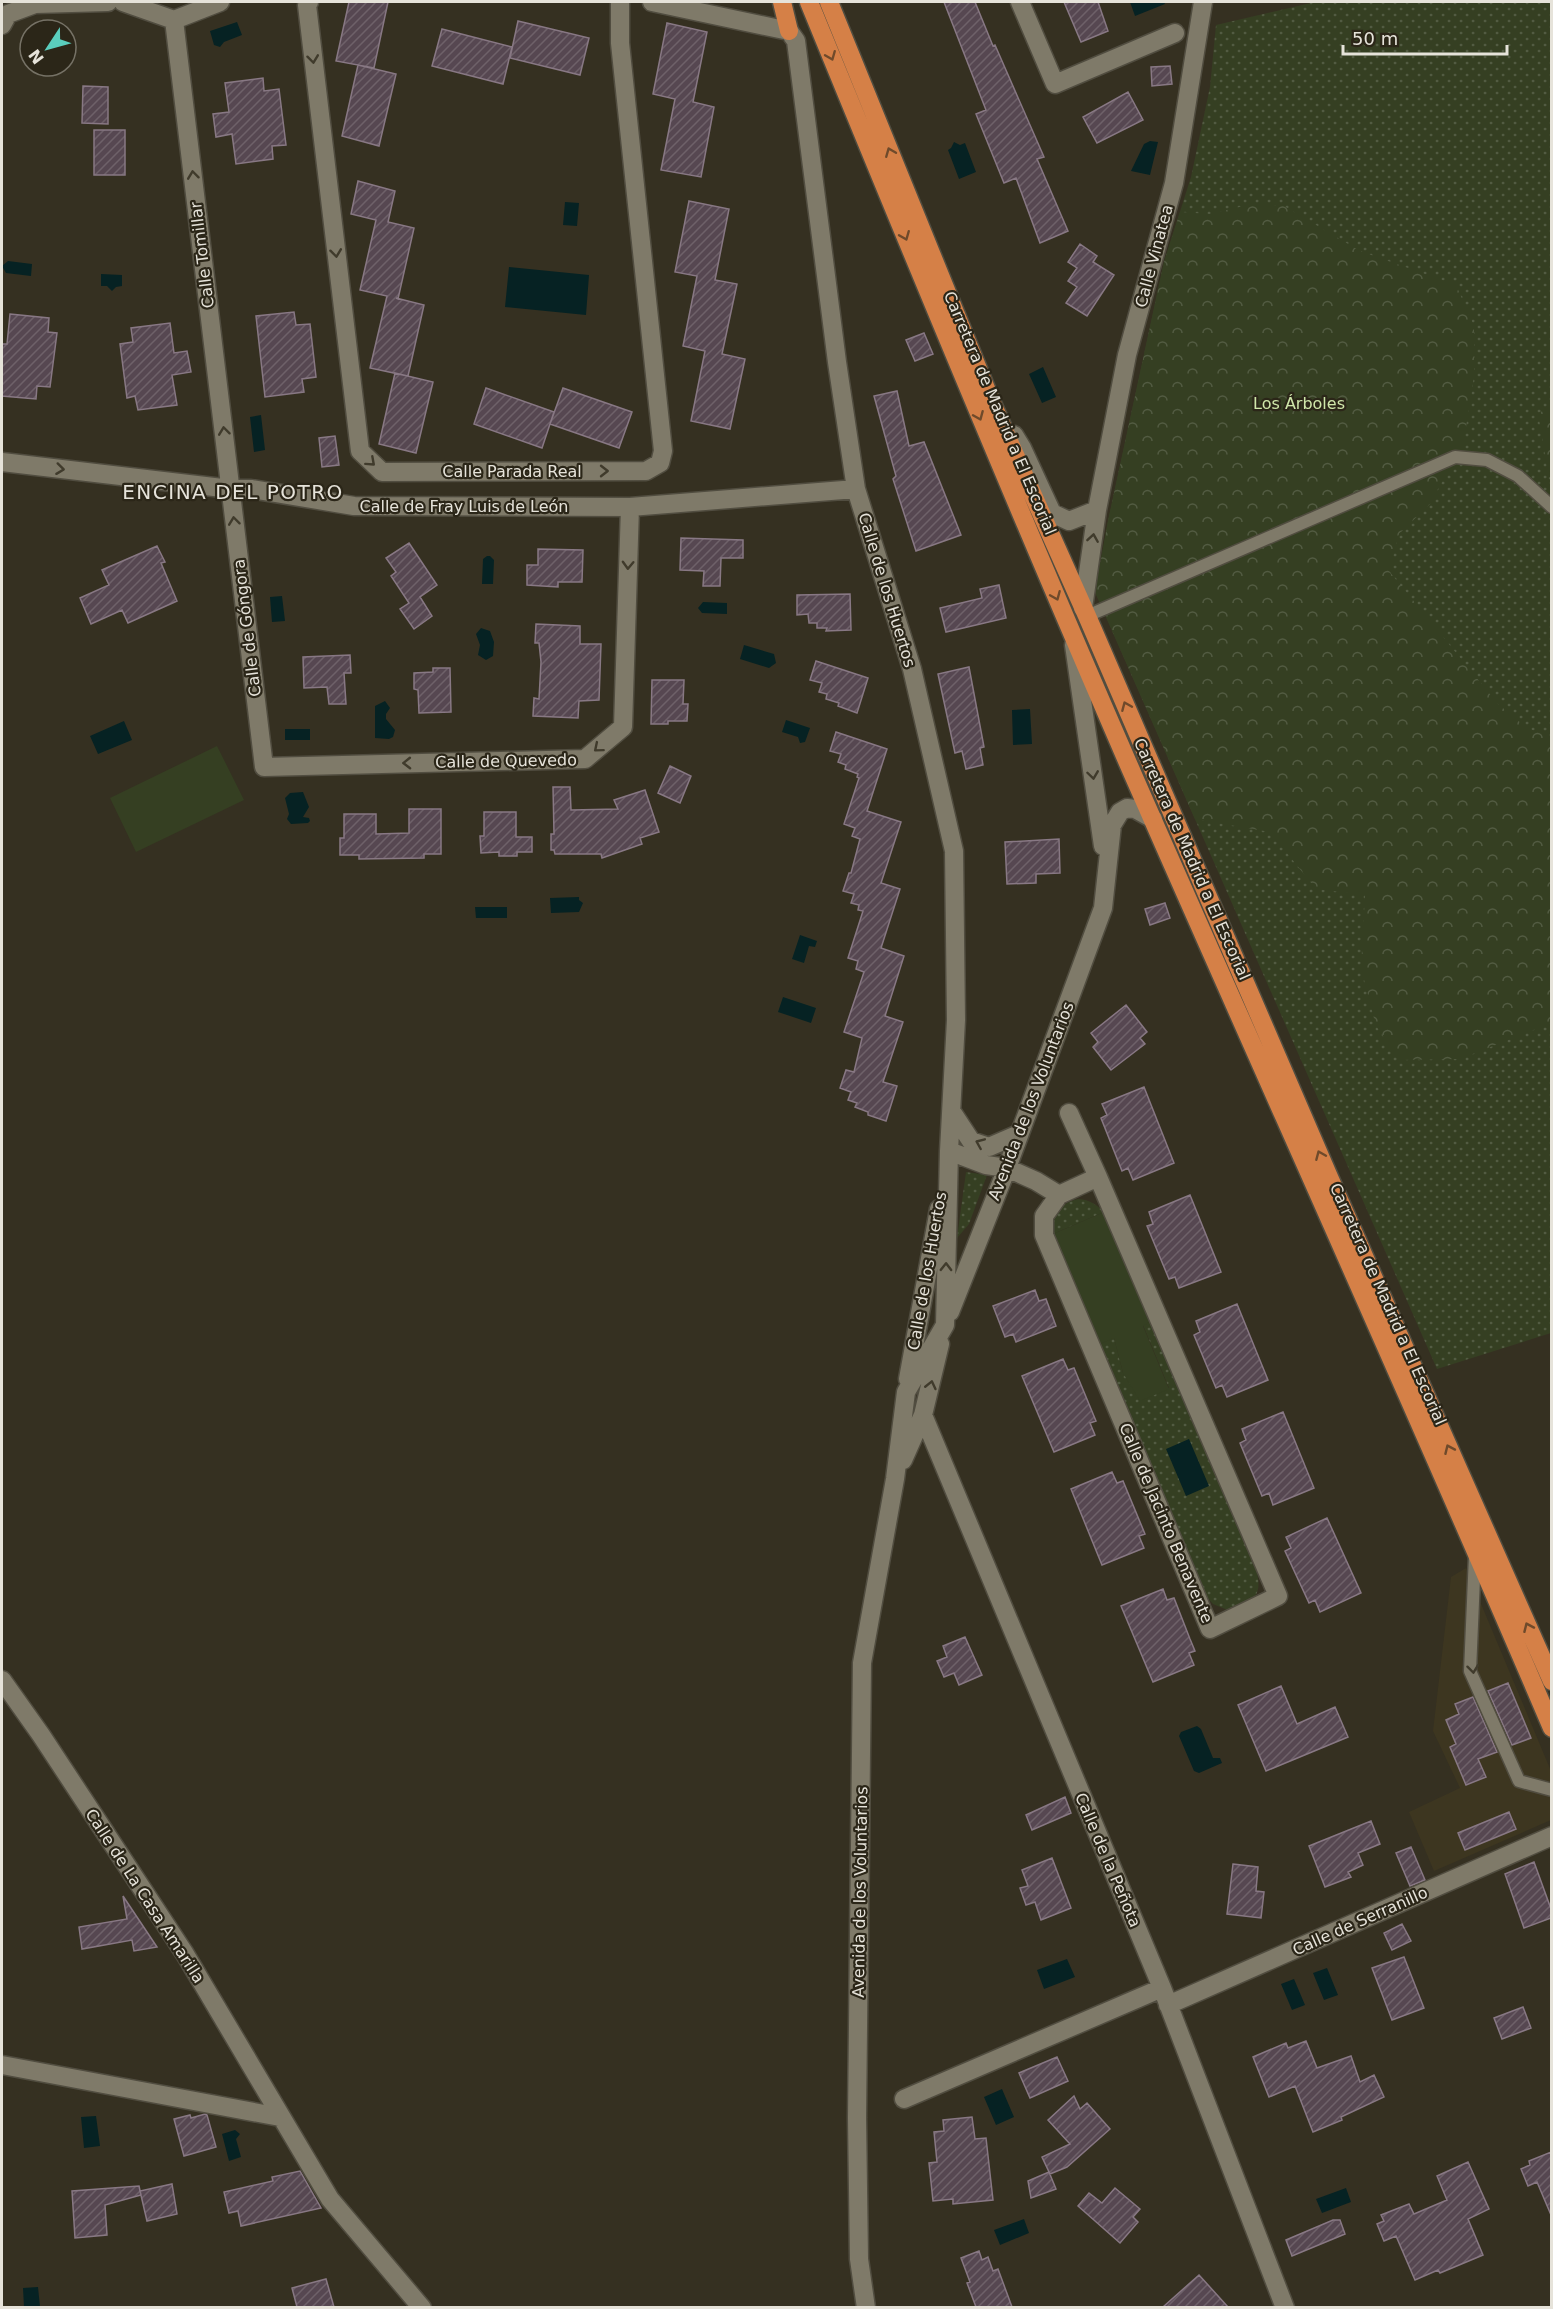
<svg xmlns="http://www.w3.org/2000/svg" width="1553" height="2309" font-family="'DejaVu Sans',sans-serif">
	<defs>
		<pattern id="grass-dots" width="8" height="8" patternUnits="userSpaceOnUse" patternTransform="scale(1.5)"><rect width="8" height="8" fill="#353f22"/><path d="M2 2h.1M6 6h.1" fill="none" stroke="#525b42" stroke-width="1.8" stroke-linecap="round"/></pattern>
		<pattern id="forest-crowns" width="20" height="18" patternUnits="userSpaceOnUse" patternTransform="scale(1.5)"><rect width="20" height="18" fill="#353f22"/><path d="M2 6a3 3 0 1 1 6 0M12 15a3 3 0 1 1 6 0" fill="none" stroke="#525b42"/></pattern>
		<pattern id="building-hatch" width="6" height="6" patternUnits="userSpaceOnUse" patternTransform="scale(1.5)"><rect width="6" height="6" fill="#564751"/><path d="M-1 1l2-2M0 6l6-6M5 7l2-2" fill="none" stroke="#6e6169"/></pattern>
	</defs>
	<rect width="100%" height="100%" fill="#353021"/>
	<!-- built -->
	<path fill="#3d3620" d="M1466 1568 1551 1771V1820L1434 1871 1409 1812 1460 1788 1433 1731 1451 1577Z"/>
	<!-- grass -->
	<path fill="url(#grass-dots)" d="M1315 2H1551V1333L1437 1369 1095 592 1108 521 1164 262 1191 177 1210 87 1216 25Z
		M966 1172 987 1175 969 1224 957 1238Z
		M1078 1199C1090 1200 1096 1204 1104 1212L1053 1234C1051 1215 1060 1203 1078 1199Z
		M1151 1321 1257 1573C1263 1599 1250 1601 1230 1611L1213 1604 1207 1597 1100 1344 1114 1337 1123 1373 1169 1388 1143 1325Z"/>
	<!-- forest -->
	<path fill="url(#forest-crowns)" d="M1252 204 1284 206 1360 251 1456 285 1474 326V376L1464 440 1430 504 1399 534 1389 571 1498 704 1527 728 1551 737V1023L1460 1059 1400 1060 1376 1026 1361 968 1365 895 1316 889 1270 832 1195 819 1095 592 1108 521 1164 262 1180 212 1210 214Z
		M1551 408H1552L1551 491 1538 413Z"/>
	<!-- pitch -->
	<path fill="#353f22" d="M217 746 244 800 136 852 110 798Z
		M1104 1212 1151 1321 1143 1326 1169 1389 1140 1401 1123 1373 1114 1338 1100 1344 1053 1234Z"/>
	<!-- water -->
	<path fill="#062223" d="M1130 2H1164L1165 4 1135 16Z
		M237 22 242 35 224 42 220 47 214 45 210 31Z
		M1150 141 1158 142 1150 175 1131 171 1144 144Z
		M954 142 960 145 965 143 976 172 959 179 948 150 951 148Z
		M565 202 579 203 577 226 563 225Z
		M8 261 32 264 31 276 6 273 2 266Z
		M509 267 589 275 586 315 505 307Z
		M101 274 122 275V286L116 287 112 291 107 286H101Z
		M1043 367 1056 397 1042 403 1029 374Z
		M261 415 265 450 254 452 250 417Z
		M487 556H490L494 560 493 584H482L483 559Z
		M282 596 285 621 272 622 270 597Z
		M703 602 727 603V614L702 613 698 608Z
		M481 628 490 631 494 642 493 656 486 660 478 655 480 645 476 634Z
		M744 645 774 654 776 663 769 668 740 659Z
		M385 701 390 708 386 714V719L395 730 393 737 389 739 375 738V706Z
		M1030 709 1032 744 1013 745 1012 710Z
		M786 720 810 728 805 742 800 743 798 737 782 732Z
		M124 721 132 740 98 754 90 736Z
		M285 729H310V740H285Z
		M303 792 309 807 303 817 309 818 310 821 308 823 291 824 287 819 289 814 285 798 290 793Z
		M579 897V900L583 903 579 912 551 913 550 898Z
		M475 907H507V918H476Z
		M800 935 817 941 815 947 809 946 804 963 792 959Z
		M783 997 816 1008 811 1023 778 1012Z
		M1189 1439 1209 1486 1186 1496 1166 1449Z
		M1197 1726 1201 1729 1213 1758H1220L1222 1763 1199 1773 1194 1771 1179 1736 1181 1732Z
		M1067 1959 1075 1977 1044 1989 1037 1970Z
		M1327 1968 1338 1995 1324 2000 1313 1973Z
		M1294 1979 1305 2005 1292 2010 1281 1984Z
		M1002 2089 1014 2117 996 2125 984 2097Z
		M96 2116 100 2146 84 2148 81 2117Z
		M235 2130 240 2134 236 2139 241 2157 229 2161 222 2134Z
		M1346 2188 1351 2202 1322 2213 1316 2199Z
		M1024 2219 1029 2233 1000 2245 994 2230Z
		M38 2287 40 2307H24L23 2288Z"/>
	<!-- building -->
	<path fill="url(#building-hatch)" stroke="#887884" stroke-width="1.5" d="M349 2H388L374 68 336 61Z
		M944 2H975L993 46 995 45 1044 157 1037 159 1068 231 1040 243 1016 178 1004 183 976 114 986 110Z
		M1064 2H1098L1108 31 1081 42Z
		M518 21 589 38 580 75 510 58Z
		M667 23 707 32 693 102 714 107 701 177 661 170 675 99 653 94Z
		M442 29 512 47 503 84 432 66Z
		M358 65 396 74 379 146 342 136Z
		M1170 66 1172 84 1152 86 1151 67Z
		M263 78 264 91 279 89 286 145 272 146 273 159 236 164 232 134 216 137 213 114 229 112 225 83Z
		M83 86 108 87V124L82 123Z
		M1128 92 1143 120 1097 143 1083 117Z
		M94 130H125V175H94Z
		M358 181 395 191 388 222 414 228 398 299 396 298 424 305 408 376 370 368 387 296 360 290 376 220 351 214Z
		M689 201 729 209 715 280 737 284 722 354 745 359 730 429 691 421 705 351 683 346 697 276 675 272Z
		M1080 244 1097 256 1093 262 1114 275 1087 316 1066 303 1077 287 1068 281 1077 268 1068 262Z
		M294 312 296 325 310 324 316 377 302 379 304 392 265 397 256 316Z
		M10 314 49 318 48 332 57 333 50 387 37 386 36 399 2 396V344H7Z
		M170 323 174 353 187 351 191 372 172 375 177 405 138 410 135 396 127 398 120 344 133 342 131 328Z
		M924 333 933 354 915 361 906 340Z
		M395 373 433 382 416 453 379 444Z
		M486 388 554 412 542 448 474 424Z
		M563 388 632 412 619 448 550 424Z
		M897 391 909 446 924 442 961 535 916 551 893 479 896 476 874 396Z
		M335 436 339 465 322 467 319 438Z
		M681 538 743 540V558H721L720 586H703L704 571 680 570Z
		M409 543 437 585 420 597 432 616 414 629 400 609 409 603 391 576 396 572 386 558Z
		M157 546 165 562 161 563 177 601 128 623 122 610 91 624 80 598 109 585 102 570Z
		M538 549 583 550 582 582H558V587L527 585V565H538Z
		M999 585 1006 618 946 632 940 608 982 598 980 589Z
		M850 594 851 630 826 631 827 628H817V623H809L808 614 797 615V595Z
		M536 624 580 626V644H601L599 700 579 701 578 718 533 716 534 698 539 699 541 662 539 643H535Z
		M350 655 351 673H344L346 704H329L327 687 304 688 303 657Z
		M816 661 868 678 857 713 838 706 839 703 826 699 827 694 819 692 822 683 810 680Z
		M969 667 984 747 980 748 983 765 966 769 962 751 955 753 938 674Z
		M433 668H450L451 712 419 713 418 690 414 689V673L433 672Z
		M652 680H684L683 704H688L687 721H668V724H651Z
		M836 732 887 749 867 811 901 822 881 883 900 889 881 948 904 956 885 1016 903 1022 883 1082 897 1086 886 1121 868 1115V1112L855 1107 857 1103 848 1100 851 1092 840 1088 846 1070 854 1072 862 1038 844 1032 864 972 856 969 858 961 848 958 863 911 858 910 859 905 851 903 854 894 843 891 849 873H851L860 839 852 836 855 828 844 824 859 778 857 777 858 774 845 769 846 765 838 762 841 754 830 751Z
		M670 766 691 776 680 803 658 793Z
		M553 787H570L571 810 618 809 614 800 645 790 659 832 640 838 642 844 602 858 601 854H555L554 850H551V834H554Z
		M409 809H441V854H424V858L359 859V855H340V838H344V814H376V834L409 833Z
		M484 812H516V837H532V852H517V856H499V852L481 853 480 836H484Z
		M1059 839 1060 873 1036 874V883L1007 884 1005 842Z
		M1165 903 1170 918 1150 925 1145 909Z
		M1126 1005 1147 1032 1140 1038 1145 1044 1111 1070 1093 1047 1098 1042 1091 1033Z
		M1144 1087 1174 1163 1133 1180 1128 1168 1122 1171 1101 1118 1107 1115 1102 1104Z
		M1190 1195 1221 1272 1179 1288 1175 1277 1169 1279 1147 1226 1153 1224 1149 1212Z
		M1035 1290 1039 1301 1046 1299 1056 1326 1016 1342 1013 1334 1005 1337 993 1306Z
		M1237 1304 1268 1380 1227 1397 1222 1385 1216 1388 1194 1335 1200 1332 1196 1321Z
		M1063 1359 1068 1370 1074 1368 1096 1421 1090 1423 1095 1435 1054 1452 1022 1376Z
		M1283 1412 1314 1488 1273 1505 1269 1493 1262 1496 1240 1443 1246 1440 1242 1429Z
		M1112 1472 1117 1483 1123 1481 1145 1534 1139 1536 1144 1548 1102 1565 1071 1489Z
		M1327 1518 1361 1593 1320 1612 1315 1600 1309 1603 1285 1551 1291 1548 1286 1537Z
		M1163 1589 1167 1600 1174 1598 1190 1639 1195 1651 1189 1653 1194 1665 1153 1682 1121 1606Z
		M965 1637 982 1675 959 1685 954 1673 944 1677 937 1661 947 1657 943 1646Z
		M1508 1683 1531 1738 1512 1745 1488 1691Z
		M1281 1686 1297 1724 1335 1707 1348 1737 1266 1771 1238 1705Z
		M1473 1697 1497 1752 1478 1759 1486 1777 1466 1785 1450 1747 1456 1744 1446 1720 1459 1714 1455 1704Z
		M1065 1797 1071 1813 1032 1830 1026 1815Z
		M1509 1812 1516 1829 1465 1850 1458 1833Z
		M1371 1821 1380 1844 1358 1853 1363 1865 1348 1872 1351 1877 1325 1887 1309 1846Z
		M1411 1847 1425 1880 1410 1886 1396 1853Z
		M1052 1858 1071 1908 1041 1920 1035 1902 1026 1905 1020 1888 1028 1886 1022 1870Z
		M1534 1862 1551 1909V1918L1524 1928 1505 1874Z
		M1233 1864 1258 1867 1256 1891 1264 1892 1261 1918 1227 1914Z
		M123 1896 157 1947 134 1951 132 1940 82 1949 79 1927 127 1919Z
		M1402 1924 1411 1941 1392 1950 1384 1933Z
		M1404 1957 1424 2008 1392 2020 1372 1968Z
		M1523 2007 1531 2028 1502 2039 1494 2018Z
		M1306 2041 1317 2068 1351 2056 1360 2082 1374 2075 1384 2097 1341 2117 1342 2120 1313 2132 1295 2086 1269 2097 1253 2057 1286 2043 1288 2048Z
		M1057 2057 1068 2081 1030 2098 1019 2073Z
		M1074 2096 1080 2109 1087 2103 1110 2129 1067 2167 1050 2174 1042 2157 1070 2144 1048 2120Z
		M205 2114 207 2115 216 2147 184 2156 174 2119 190 2115 191 2118Z
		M972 2117 975 2139 986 2138 993 2200 953 2204V2199L933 2201 929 2163 937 2162 934 2132 944 2131 943 2120Z
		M1551 2152V2215L1537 2182 1528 2186 1521 2169 1530 2165 1529 2161Z
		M1468 2162 1489 2209 1468 2219 1483 2255 1440 2273 1438 2270 1415 2280 1396 2236 1384 2241 1377 2224 1384 2221 1381 2215 1409 2204 1414 2214 1447 2200 1437 2176Z
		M300 2171 321 2208 241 2226 238 2211 229 2213 224 2192 273 2181 272 2177Z
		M1049 2172 1056 2189 1031 2198 1028 2181Z
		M172 2184 177 2214 147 2221 140 2191Z
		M139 2186 141 2195 105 2205 107 2235 75 2238 72 2191Z
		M1115 2188 1140 2209 1133 2217 1138 2222 1120 2243 1078 2206 1089 2193 1102 2203Z
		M1333 2220H1340L1345 2234 1292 2256 1286 2240Z
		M979 2251 982 2260 988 2257 993 2271 998 2269 1012 2307H976L967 2283 970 2282 961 2258Z
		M1199 2275 1228 2307H1163Z
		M326 2279 334 2307H297L292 2288Z"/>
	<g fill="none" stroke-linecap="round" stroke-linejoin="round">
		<!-- lane casing -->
		<g stroke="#514d40" stroke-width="15">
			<path id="lane" d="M1087 616 1455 457 1487 460 1518 476 1552 507
				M1475 1555 1470 1671 1519 1781 1552 1790"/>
		</g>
		<!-- street casing -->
		<g stroke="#514d40" stroke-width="21">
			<path id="street" d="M123 2 174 20 220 2
				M309 2 307 5 360 451 382 472 646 471 660 463 663 451 620 43V2
				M652 2 789 31 796 41 837 362 856 489 912 669 954 851 956 1020 949 1151 945 1325 906 1392 895 1479 862 1663 857 2118 859 2259 866 2308
				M1020 2 1055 84 1175 33
				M174 20 264 767 585 759 623 727 630 507
				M2 25 8 14 35 4 108 2
				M1014 435 1022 448 1052 513 1069 521 1097 510
				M2 462 231 489H251L354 506 630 507 856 489
				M1083 608 1097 510 1127 355 1174 183 1203 2
				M1074 645 1103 846
				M952 1112 971 1141 989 1147 1019 1134
				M1069 1113 1098 1177
				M949 1151 986 1165 1007 1168 1036 1181 1059 1195 1044 1216V1235L1210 1629 1278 1596 1098 1177 1059 1195
				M950 1312 1007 1168 1103 908 1112 825 1120 812 1127 808 1135 809 1153 819
				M908 1379 939 1209
				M923 1415 1162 1988 1285 2308
				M903 1460 923 1415 940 1344
				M2 1680 41 1735 185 1954 330 2199 422 2308
				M1168 2005 1552 1836
				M2 2065 280 2117
				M904 2099 1162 1988"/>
		</g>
		<!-- highway casing -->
		<g stroke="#514d40" stroke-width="21">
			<path id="highway" d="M782 2 789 31
				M809 2C915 261 1022 520 1134 777 1273 1094 1416 1409 1552 1728
				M829 2 991 401 1087 616 1329 1177 1552 1681"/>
		</g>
		<!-- lane -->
		<use href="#lane" stroke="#7f7a69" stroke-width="12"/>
		<!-- street -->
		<use href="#street" stroke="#7f7a69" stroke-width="18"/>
		<!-- highway -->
		<use href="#highway" stroke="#d58047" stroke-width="18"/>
	</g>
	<!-- one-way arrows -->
	<defs><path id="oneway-chevron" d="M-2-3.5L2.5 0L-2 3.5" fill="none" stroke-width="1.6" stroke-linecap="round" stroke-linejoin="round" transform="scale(1.5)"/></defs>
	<g stroke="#6f4a2b">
		<use href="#oneway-chevron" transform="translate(831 56) rotate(68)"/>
		<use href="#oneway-chevron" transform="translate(890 152) rotate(-112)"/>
		<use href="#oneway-chevron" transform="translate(905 236) rotate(68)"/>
		<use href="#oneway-chevron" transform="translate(979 416) rotate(67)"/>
		<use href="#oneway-chevron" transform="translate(1056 596) rotate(67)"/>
		<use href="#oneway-chevron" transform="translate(1126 706) rotate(-113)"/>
		<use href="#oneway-chevron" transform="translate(1320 1155) rotate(-113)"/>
		<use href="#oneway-chevron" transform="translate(1449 1449) rotate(-114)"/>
		<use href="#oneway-chevron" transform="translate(1528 1627) rotate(-114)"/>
	</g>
	<g stroke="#403b2c">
		<use href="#oneway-chevron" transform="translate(313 59) rotate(83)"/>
		<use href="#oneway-chevron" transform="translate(193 175) rotate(-97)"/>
		<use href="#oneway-chevron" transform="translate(336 253) rotate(83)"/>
		<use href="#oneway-chevron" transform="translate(224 431) rotate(-97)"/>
		<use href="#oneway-chevron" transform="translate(371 462) rotate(42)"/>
		<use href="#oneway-chevron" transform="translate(60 469) rotate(7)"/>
		<use href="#oneway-chevron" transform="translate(604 471)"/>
		<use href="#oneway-chevron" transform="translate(234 521) rotate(-97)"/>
		<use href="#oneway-chevron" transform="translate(1093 538) rotate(-81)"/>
		<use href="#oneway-chevron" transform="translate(628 565) rotate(92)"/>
		<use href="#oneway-chevron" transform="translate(598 748) rotate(140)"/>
		<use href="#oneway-chevron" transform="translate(407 763) rotate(179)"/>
		<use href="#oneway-chevron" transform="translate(1093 775) rotate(82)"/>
		<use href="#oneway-chevron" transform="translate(980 1143) rotate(-157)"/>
		<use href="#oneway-chevron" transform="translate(946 1267) rotate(-89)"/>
		<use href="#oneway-chevron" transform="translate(931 1385) rotate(-77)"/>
		<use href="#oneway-chevron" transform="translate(1473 1669) rotate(83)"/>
	</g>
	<g text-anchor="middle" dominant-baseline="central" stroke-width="4.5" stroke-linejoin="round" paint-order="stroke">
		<!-- street labels -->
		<g font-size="16" fill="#e6e3da" stroke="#2b2618">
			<text transform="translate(202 255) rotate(-97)">Calle Tomillar</text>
			<text transform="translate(1154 256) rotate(-75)">Calle Vinatea</text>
			<text transform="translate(1000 413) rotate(67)">Carretera de Madrid a El Escorial</text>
			<text x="512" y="471">Calle Parada Real</text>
			<text x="464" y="506">Calle de Fray Luis de León</text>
			<text transform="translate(887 590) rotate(73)">Calle de los Huertos</text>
			<text transform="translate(247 628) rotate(-97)">Calle de Góngora</text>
			<text transform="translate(506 761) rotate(-1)">Calle de Quevedo</text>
			<text transform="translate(1192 859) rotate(66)">Carretera de Madrid a El Escorial</text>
			<text transform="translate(1031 1101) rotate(-69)">Avenida de los Voluntarios</text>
			<text transform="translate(927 1271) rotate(-80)">Calle de los Huertos</text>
			<text transform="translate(1388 1304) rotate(66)">Carretera de Madrid a El Escorial</text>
			<text transform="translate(1166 1523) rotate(67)">Calle de Jacinto Benavente</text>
			<text transform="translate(1108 1860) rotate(67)">Calle de la Peñota</text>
			<text transform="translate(860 1892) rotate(-89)">Avenida de los Voluntarios</text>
			<text transform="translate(145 1896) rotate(57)">Calle de La Casa Amarilla</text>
			<text transform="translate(1360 1921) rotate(-24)">Calle de Serranillo</text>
		</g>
		<!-- park labels -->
		<g font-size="16" fill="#d0e7aa" stroke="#2b2618">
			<text x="1299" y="403">Los Árboles</text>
		</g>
		<!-- quarter labels -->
		<g font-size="20" letter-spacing="1.5" fill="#e6e3da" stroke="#2b2618">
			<text x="233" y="492">ENCINA DEL POTRO</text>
		</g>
	</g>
	<!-- border -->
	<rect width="1553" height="2309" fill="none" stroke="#e6e3da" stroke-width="6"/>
	<!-- north arrow -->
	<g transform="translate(48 48) rotate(234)"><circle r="28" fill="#2b2618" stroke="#767266" stroke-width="1.5"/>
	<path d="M0-4.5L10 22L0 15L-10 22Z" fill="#5acebd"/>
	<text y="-9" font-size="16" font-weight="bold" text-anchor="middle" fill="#e6e3da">N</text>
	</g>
	<!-- scale -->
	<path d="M1343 45v9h164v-9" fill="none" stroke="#e6e3da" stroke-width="3"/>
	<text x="1352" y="45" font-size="18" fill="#e6e3da" stroke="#2b2618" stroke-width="4.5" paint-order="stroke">50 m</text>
</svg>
